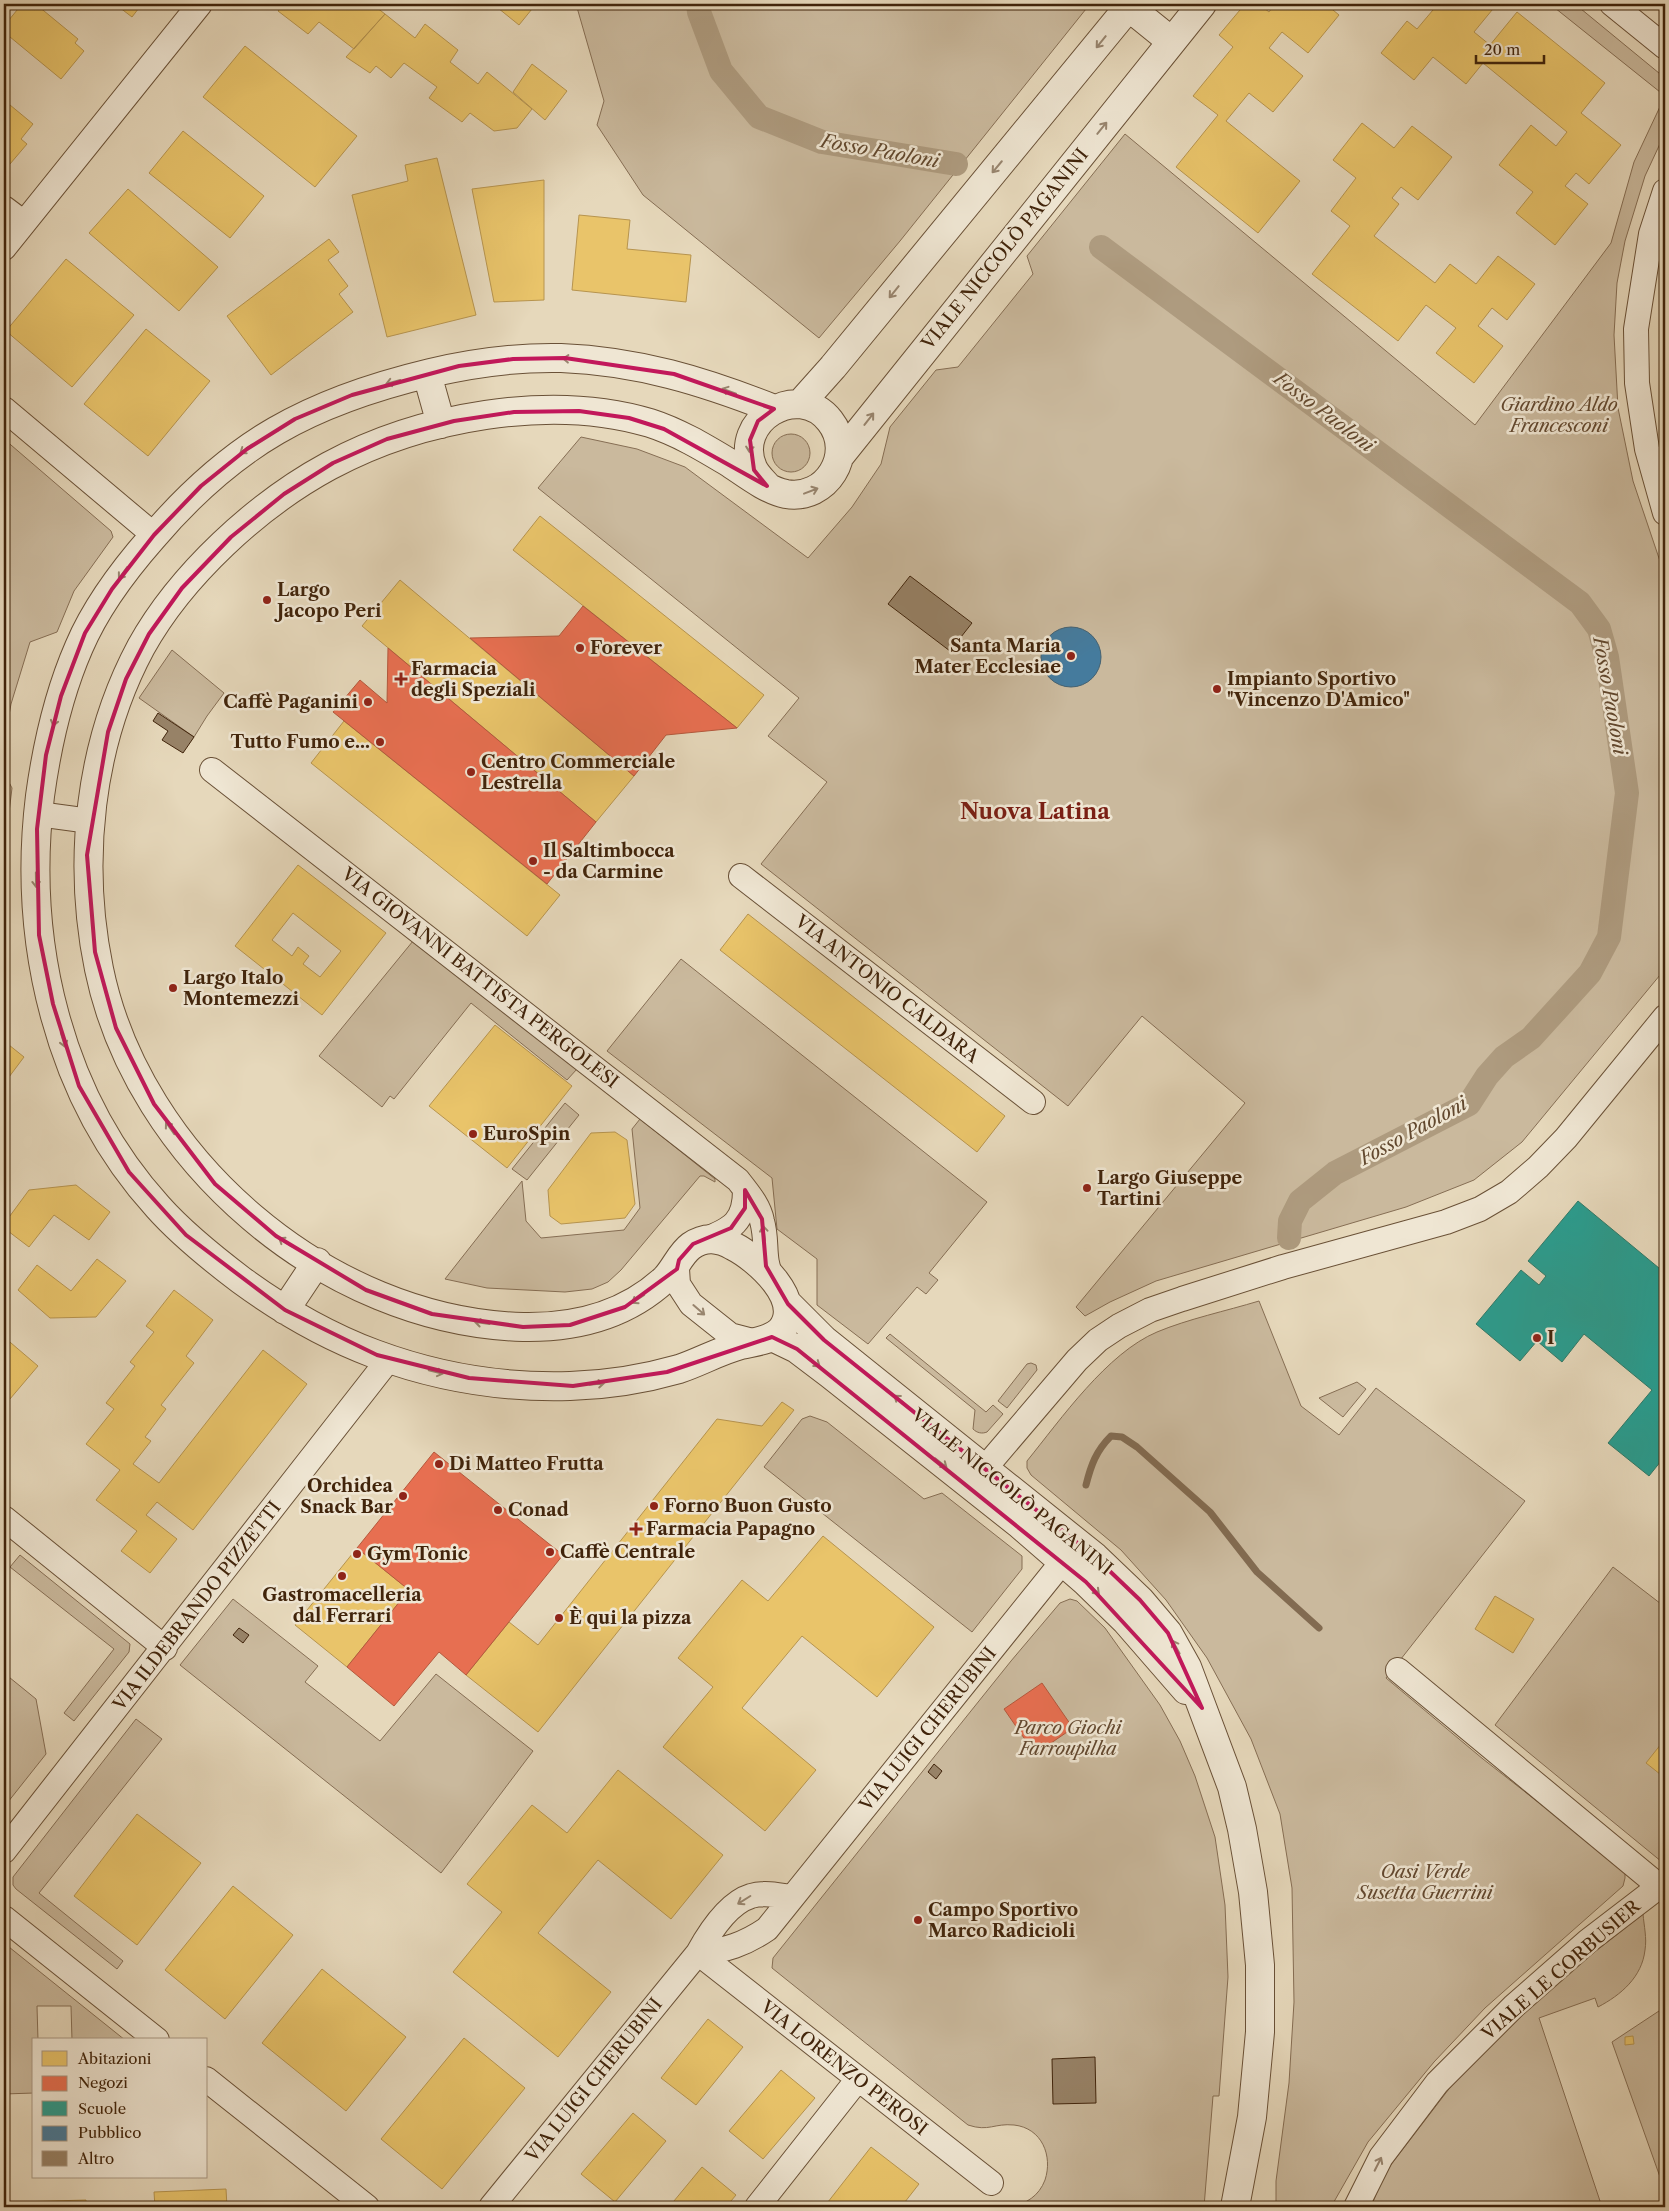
<svg xmlns="http://www.w3.org/2000/svg" width="1669" height="2211" font-family="'Libre Caslon Text',serif">
	<rect width="100%" height="100%" fill="#e6d8bb"/>
	<filter id="stains"><feTurbulence type="fractalNoise" baseFrequency=".004" numOctaves="4"/><feColorMatrix values="0 0 0 0 .2 0 0 0 0 .09 0 0 0 0 .02 0 0 0 .5 -.17"/></filter>
	<radialGradient id="worn" r=".72"><stop offset=".6" stop-color="#630" stop-opacity="0"/><stop offset="1" stop-color="#630" stop-opacity=".3"/></radialGradient>
	<!-- green -->
	<path fill="#cab99d" stroke="#866e54" d="M576 4H1090L900 241 819 338 643 195 597 125 604 101Z
		M1550 4H1575L1665 78V133L1645 176 1625 241 1617 283 1614 335 1618 408 1633 481 1665 576V969L1522 1142 1474 1180 1406 1207 1156 1281 1110 1302 1085 1316 1076 1307 1245 1103 1142 1016 1068 1106 761 864 827 782 768 736 799 698 538 488 581 437 637 449 685 467 808 558 852 507 881 464 890 427 936 370 958 367 1033 274 1027 256 1125 134 1475 425 1611 243 1634 162 1665 96Z
		M772 453a19 19 0 1 1 38 0a19 19 0 1 1-38 0Z
		M4 439 111 531 113 537 74 591 57 632 30 642 11 704 4 743Z
		M172 650 224 693 207 716 194 737 139 698Z
		M4 773 12 788 6 837 4 835Z
		M413 941 577 1069 567 1080 471 1003 394 1099 390 1096 382 1107 319 1056Z
		M681 959 987 1202 929 1273 938 1280 926 1294 917 1287 868 1344 817 1305V1259L777 1229 772 1178 607 1051Z
		M565 1103 579 1115 527 1180 512 1169Z
		M640 1119 715 1179V1182L704 1176H700L621 1270 608 1282 592 1289 565 1292 487 1288 445 1279 522 1181 526 1221 541 1238 624 1230 640 1208 632 1129Z
		M1259 1301 1301 1406 1339 1435 1376 1388 1525 1501 1386 1678 1483 1759 1625 1870V1878L1623 1886 1485 2008 1434 2062 1368 2142 1331 2207H1276V2181L1289 2083 1294 2002 1292 1888 1280 1814 1251 1739 1207 1658 1166 1600 1121 1550 1031 1475 1027 1468V1461C1061 1419 1107 1353 1157 1332 1188 1319 1226 1311 1259 1301Z
		M890 1334 986 1412 993 1405 1003 1414 987 1432C982 1434 977 1433 973 1429L975 1410 886 1338Z
		M1031 1363 1036 1365 1037 1370 1007 1408 998 1401 1027 1364Z
		M1357 1382 1366 1389 1343 1417 1319 1398Z
		M810 1416 827 1422 924 1499 942 1493 1022 1556V1569L972 1632 764 1467 802 1419Z
		M20 1555 130 1644 129 1652 74 1721 64 1713 114 1649 10 1567Z
		M1613 1567 1665 1607V1860L1662 1862 1495 1725Z
		M233 1599 318 1666 305 1682 380 1741 436 1674 533 1751 441 1873 180 1665Z
		M1070 1599 1077 1601 1105 1628 1160 1705 1180 1741 1195 1776 1215 1837 1225 1905 1228 1977 1219 2096H1213L1204 2207H1010C1026 2204 1039 2196 1045 2180 1053 2156 1042 2128 1014 2125 994 2123 989 2132 968 2125L772 1968 773 1958 1011 1661 1060 1603Z
		M4 1673 36 1699 46 1754 4 1807Z
		M136 1719 162 1739 39 1893 123 1961 117 1969 16 1889 13 1885V1877Z
		M1643 1914C1644 1926 1647 1938 1645 1950 1642 1977 1621 1995 1598 2007L1595 1998 1539 2018 1602 2207H1371L1384 2174 1458 2077 1535 1999Z
		M4 1943 125 2040H72L71 2006H37L38 2040H34V2093L4 2094Z
		M1665 2007V2191L1612 2042Z"/>
	<!-- homes -->
	<path fill="#e9c46a" stroke="#b7944e" fill-rule="evenodd" d="M22 4H27L35 10 38 6 78 39 75 43 84 51 61 79 4 32V26Z
		M115 4H142L132 17Z
		M284 4H372L385 14 354 49 319 22 308 34 278 11Z
		M493 4H536L519 25Z
		M1245 4H1259L1269 12 1275 4H1329L1327 5 1339 15 1308 53 1282 32 1269 48 1303 76 1273 112 1249 93 1226 121 1300 181 1258 233 1176 167 1218 115 1193 96 1233 47 1219 35Z
		M1438 4H1497L1474 32 1490 45 1517 12 1605 83 1581 113 1621 145 1589 184 1576 173 1565 186 1588 204 1555 245 1516 213 1533 192 1499 165 1531 125 1556 146 1567 132 1483 63 1466 84 1433 57 1414 80 1381 53 1407 21 1417 29Z
		M385 14 415 38 425 24 458 50 450 62 478 84 487 72 532 109 517 128 494 131 470 113 462 122 429 98 437 87 404 63 391 78 376 66 370 73 346 57Z
		M245 46 357 136 315 187 203 97Z
		M532 64 567 91 545 120 513 92Z
		M4 100 33 124 21 139 27 144 10 164 4 159Z
		M1362 123 1394 148 1412 126 1452 157 1418 200 1401 187 1392 198 1399 204 1374 236 1435 283 1450 264 1476 284 1498 256 1535 284 1507 320 1492 308 1478 326 1503 346 1474 383 1436 353 1456 328 1426 305 1398 341 1312 274 1350 226 1331 211 1356 178 1333 160Z
		M183 131 264 196 230 238 149 173Z
		M437 158 476 315 387 337 352 195 408 181 405 165Z
		M544 180V300L494 302 472 189Z
		M128 189 218 267 179 311 89 233Z
		M579 215 630 220 627 249 691 255 686 302 572 290Z
		M329 239 339 252 328 260 348 286 339 294 353 312 271 375 227 316Z
		M66 259 134 315 72 387 6 331Z
		M146 329 210 381 148 456 84 404Z
		M540 516 764 695 737 728 513 550Z
		M400 580 634 776 596 822 362 626Z
		M344 721 560 895 527 936 311 763Z
		M298 865 386 933 322 1015 235 946ZM293 913 341 951 320 977 303 964 309 956 298 947 292 956 272 940Z
		M748 914 1005 1116 977 1152 720 950Z
		M495 1025 572 1086 507 1168 429 1106Z
		M4 1041 24 1057 9 1077 4 1073Z
		M615 1132 627 1140 635 1204 625 1218 561 1224 550 1216 548 1190 591 1133Z
		M76 1185 110 1212 89 1240 54 1215 29 1247 4 1228V1224L29 1190Z
		M97 1259 126 1281 96 1317 50 1318 18 1290 37 1265 71 1291Z
		M174 1290 213 1320 186 1356 194 1363 161 1405 166 1409 145 1437 151 1441 133 1464 159 1483 263 1350 307 1384 193 1530 157 1502 146 1515 177 1539 150 1573 121 1551 137 1531 96 1500 120 1470 86 1444 114 1409 106 1403 135 1366 130 1362 154 1332 146 1326Z
		M4 1337 38 1366 4 1406Z
		M782 1402 794 1410 538 1732 466 1675 509 1622 538 1645 717 1419 762 1426Z
		M823 1536 934 1627 877 1697 802 1636 742 1708 816 1770 765 1831 663 1747 713 1687 678 1658 742 1580 768 1601Z
		M357 1548 409 1590 347 1667 295 1625Z
		M1495 1596 1534 1619 1513 1653 1475 1629Z
		M1665 1739V1778L1646 1763Z
		M618 1770 723 1855 671 1919 598 1860 538 1933 611 1992 558 2057 453 1972 502 1912 467 1884 532 1805 567 1833Z
		M137 1814 201 1863 137 1945 74 1896Z
		M233 1886 293 1935 225 2019 165 1970Z
		M322 1969 406 2037 346 2111 262 2043Z
		M708 2019 743 2047 696 2105 661 2078Z
		M1633 2036 1634 2044 1625 2045V2037Z
		M464 2038 525 2088 442 2189 381 2139Z
		M781 2070 815 2098 763 2159 729 2131Z
		M633 2113 666 2141 615 2202 581 2174Z
		M871 2147 919 2184 901 2207H824Z
		M702 2167 736 2195 726 2207H669Z
		M226 2189 227 2207H155L154 2192Z
		M86 2200V2207H19V2202Z"/>
	<!-- shops -->
	<path fill="#e76f51" stroke="#b5583c" d="M583 606 737 728 666 735 634 776 470 638 559 636Z
		M388 648 596 822 547 884 333 712 360 680 387 703Z
		M434 1452 563 1555 466 1675 439 1652 394 1706 347 1667 409 1590 357 1548Z
		M1042 1683 1073 1728 1035 1754 1004 1709Z"/>
	<!-- schools -->
	<path fill="#2a9d8f" stroke="#317967" d="M1578 1201 1665 1273V1456L1649 1476 1608 1443 1652 1390 1584 1334 1562 1362 1537 1341 1520 1361 1476 1324 1521 1270 1539 1285 1546 1276 1528 1261Z"/>
	<!-- public -->
	<path fill="#457b9d" stroke="#446171" d="M1041 657a30 30 0 1 1 60 0a30 30 0 1 1-60 0Z"/>
	<g fill="none" stroke-linecap="round" stroke-linejoin="round">
		<!-- stream -->
		<path stroke="#826b51" stroke-width="7" d="M1086 1485C1091 1465 1096 1451 1111 1436L1122 1437 1137 1447 1210 1512 1257 1572 1319 1628"/>
		<!-- canal -->
		<path stroke="#ae9b7f" stroke-width="24" d="M698 4 699 12 721 71 759 117 822 142 956 164
			M1101 247 1580 603 1599 629 1607 657 1627 793 1609 937 1590 973 1531 1038 1504 1057 1487 1076 1469 1104 1335 1173 1300 1201 1290 1221 1289 1238"/>
	</g>
	<!-- building -->
	<path fill="#978267" stroke="#41240b" d="M910 576 972 623 950 651 888 604Z
		M158 713 194 737 183 753 162 740 168 731 153 721Z
		M239 1628 249 1635 243 1643 233 1635Z
		M934 1764 942 1771 936 1779 928 1772Z
		M1095 2057 1096 2103 1053 2104 1052 2059Z"/>
	<g fill="none" stroke-linecap="round" stroke-linejoin="round">
		<!-- minor casing -->
		<g stroke="#6a5137" stroke-width="26">
			<path id="minor" d="M1612 4 1665 47
				M1665 191 1651 234 1636 329 1637 383 1647 449 1665 513
				M4 208 24 223
				M4 248 200 4
				M4 409 154 535
				M212 770 738 1180C747 1192 759 1205 762 1221 768 1242 762 1257 772 1279
				M38 814 90 821
				M741 876 1033 1102
				M704 1240C732 1229 745 1222 745 1190
				M677 1269 678 1284 691 1304 730 1335 753 1341
				M985 1468 1077 1360 1098 1340 1119 1326 1150 1310 1182 1299 1283 1267 1446 1222 1480 1209 1509 1192 1538 1167 1566 1138 1665 1017
				M4 1518 165 1648
				M1398 1670 1659 1886
				M4 1851 389 1359
				M4 1918 157 2040
				M698 1953C725 1951 745 1944 767 1929L1063 1561
				M698 1953 991 2183
				M206 2079 367 2207
				M491 2207 698 1953C709 1933 728 1903 751 1896 763 1892 779 1895 791 1897
				M757 2207 858 2079
				M1356 2207 1381 2157 1437 2083 1514 2006 1588 1941 1665 1882"/>
		</g>
		<!-- tertiary casing -->
		<g stroke="#6a5137" stroke-width="30">
			<path id="tertiary" d="M1129 7 1171 41
				M427 374 441 424
				M800 404 833 367 1131 4
				M839 457 1202 4
				M767 486C762 480 756 475 753 468 732 421 798 380 830 421 856 454 826 501 786 494 766 490 745 473 728 462 703 447 678 432 650 423 550 393 420 417 329 466 257 505 181 575 141 647 89 744 77 862 99 969 138 1159 327 1322 523 1327 576 1328 625 1316 665 1279 675 1269 680 1254 691 1246 705 1236 719 1238 733 1246 757 1258 806 1301 781 1330 771 1341 753 1342 741 1345 719 1351 700 1362 679 1369 644 1379 607 1385 570 1386 505 1388 437 1377 375 1354 327 1336 282 1310 241 1280 212 1258 182 1234 158 1207 58 1097 22 942 40 796 47 745 58 695 79 647 96 607 123 571 152 538 233 443 309 402 430 373 473 363 516 357 561 358 638 361 703 381 774 409
				M788 1304 824 1340 1095 1557 1140 1600 1168 1633 1187 1667 1232 1787 1242 1829 1253 1892 1260 1965V2032L1252 2117 1235 2207
				M285 1310 317 1262
				M772 1337 797 1349 830 1374 1018 1523 1086 1582 1126 1621 1186 1690"/>
		</g>
		<!-- minor -->
		<use href="#minor" stroke="#efe6d3" stroke-width="24"/>
		<!-- tertiary -->
		<use href="#tertiary" stroke="#efe6d3" stroke-width="28"/>
	</g>
	<!-- one-way arrows -->
	<defs><path id="oneway-shaft" d="M-6 0H5M1.5-3L5.5 0L1.5 3" fill="none" stroke-width="1.6" stroke-linecap="round" stroke-linejoin="round" transform="scale(1.25)"/></defs>
	<g stroke="#98856f">
		<use href="#oneway-shaft" transform="translate(1101 42) rotate(129)"/>
		<use href="#oneway-shaft" transform="translate(1102 128) rotate(-51)"/>
		<use href="#oneway-shaft" transform="translate(997 167) rotate(130)"/>
		<use href="#oneway-shaft" transform="translate(894 292) rotate(129)"/>
		<use href="#oneway-shaft" transform="translate(570 359) rotate(-176)"/>
		<use href="#oneway-shaft" transform="translate(393 382) rotate(165)"/>
		<use href="#oneway-shaft" transform="translate(729 391) rotate(-160)"/>
		<use href="#oneway-shaft" transform="translate(869 419) rotate(-52)"/>
		<use href="#oneway-shaft" transform="translate(750 445) rotate(95)"/>
		<use href="#oneway-shaft" transform="translate(246 449) rotate(144)"/>
		<use href="#oneway-shaft" transform="translate(811 491) rotate(-21)"/>
		<use href="#oneway-shaft" transform="translate(123 573) rotate(126)"/>
		<use href="#oneway-shaft" transform="translate(55 719) rotate(105)"/>
		<use href="#oneway-shaft" transform="translate(36 880) rotate(89)"/>
		<use href="#oneway-shaft" transform="translate(63 1040) rotate(73)"/>
		<use href="#oneway-shaft" transform="translate(170 1128) rotate(-125)"/>
		<use href="#oneway-shaft" transform="translate(764 1233) rotate(-97)"/>
		<use href="#oneway-shaft" transform="translate(285 1242) rotate(-147)"/>
		<use href="#oneway-shaft" transform="translate(638 1299) rotate(146)"/>
		<use href="#oneway-shaft" transform="translate(699 1310) rotate(41)"/>
		<use href="#oneway-shaft" transform="translate(482 1323) rotate(-172)"/>
		<use href="#oneway-shaft" transform="translate(814 1362) rotate(37)"/>
		<use href="#oneway-shaft" transform="translate(436 1372) rotate(14)"/>
		<use href="#oneway-shaft" transform="translate(597 1384) rotate(-6)"/>
		<use href="#oneway-shaft" transform="translate(900 1400) rotate(-141)"/>
		<use href="#oneway-shaft" transform="translate(941 1463) rotate(38)"/>
		<use href="#oneway-shaft" transform="translate(1094 1589) rotate(45)"/>
		<use href="#oneway-shaft" transform="translate(1176 1647) rotate(-119)"/>
		<use href="#oneway-shaft" transform="translate(744 1900) rotate(148)"/>
		<use href="#oneway-shaft" transform="translate(1378 2164) rotate(-63)"/>
	</g>
	<!-- marked area -->
	<path fill="none" stroke="#c2185b" stroke-width="4" stroke-linejoin="round" d="M565 358 674 374 774 409 758 421 750 440 754 470 767 486 664 429 629 418 579 411 514 412 454 421 387 439 333 463 284 494 231 537 182 588 149 634 126 679 108 732 87 855 95 952 116 1028 154 1104 215 1184 276 1236 366 1290 432 1314 523 1327 570 1325 625 1307 677 1269 679 1260 693 1244 731 1228 745 1208V1190L762 1219 766 1266 788 1304 824 1340 1095 1557 1140 1600 1168 1633 1202 1708 1086 1582 797 1349 772 1337 667 1372 573 1386 469 1378 377 1355 285 1310 186 1235 129 1172 79 1086 53 1004 39 935 37 829 46 755 61 696 85 633 112 589 154 535 201 486 247 449 295 419 352 395 459 366 513 359Z"/>
	<!-- markers -->
	<g fill="#8f2418" stroke="#efe6d3" stroke-width="2">
		<circle cx="267" cy="600" r="5"/>
		<circle cx="580" cy="648" r="5"/>
		<circle cx="1071" cy="656" r="5"/>
		<path d="M398.5 671.5h5v5h5v5h-5v5h-5v-5h-5v-5h5z"/>
		<circle cx="1217" cy="689" r="5"/>
		<circle cx="368" cy="702" r="5"/>
		<circle cx="380" cy="742" r="5"/>
		<circle cx="471" cy="772" r="5"/>
		<circle cx="533" cy="861" r="5"/>
		<circle cx="173" cy="988" r="5"/>
		<circle cx="473" cy="1134" r="5"/>
		<circle cx="1087" cy="1188" r="5"/>
		<circle cx="1537" cy="1338" r="5"/>
		<circle cx="439" cy="1464" r="5"/>
		<circle cx="403" cy="1496" r="5"/>
		<circle cx="654" cy="1506" r="5"/>
		<circle cx="498" cy="1510" r="5"/>
		<path d="M633.5 1521.5h5v5h5v5h-5v5h-5v-5h-5v-5h5z"/>
		<circle cx="550" cy="1552" r="5"/>
		<circle cx="357" cy="1554" r="5"/>
		<circle cx="342" cy="1576" r="5"/>
		<circle cx="559" cy="1618" r="5"/>
		<circle cx="918" cy="1920" r="5"/>
	</g>
	<g text-anchor="middle" dominant-baseline="central" stroke-width="5" stroke-linejoin="round" paint-order="stroke">
		<!-- street labels -->
		<g font-size="18" fill="#41240b" stroke="#efe6d3">
			<text transform="translate(1005 249) rotate(-51)">VIALE NICCOLÒ PAGANINI</text>
			<text transform="translate(480 978) rotate(38)">VIA GIOVANNI BATTISTA PERGOLESI</text>
			<text transform="translate(887 989) rotate(38)">VIA ANTONIO CALDARA</text>
			<text transform="translate(1012 1492) rotate(39)">VIALE NICCOLÒ PAGANINI</text>
			<text transform="translate(197 1606) rotate(-52)">VIA ILDEBRANDO PIZZETTI</text>
			<text transform="translate(928 1729) rotate(-51)">VIA LUIGI CHERUBINI</text>
			<text transform="translate(1561 1970) rotate(-41)">VIALE LE CORBUSIER</text>
			<text transform="translate(844 2068) rotate(38)">VIA LORENZO PEROSI</text>
			<text transform="translate(594 2080) rotate(-51)">VIA LUIGI CHERUBINI</text>
		</g>
		<!-- park labels -->
		<g font-size="18" font-style="italic" fill="#634930" stroke="#efe6d3">
			<text x="1559" y="405">Giardino Aldo<tspan x="1559" dy="21">Francesconi</tspan></text>
			<text x="1068" y="1728">Parco Giochi<tspan x="1068" dy="21">Farroupilha</tspan></text>
			<text x="1425" y="1872">Oasi Verde<tspan x="1425" dy="21">Susetta Guerrini</tspan></text>
		</g>
		<!-- poi labels -->
		<g font-size="18" font-weight="bold" fill="#41240b" stroke="#efe6d3" text-anchor="start">
			<text x="277" y="590">Largo<tspan x="277" dy="21">Jacopo Peri</tspan></text>
			<text x="1061" y="646" text-anchor="end">Santa Maria<tspan x="1061" dy="21">Mater Ecclesiae</tspan></text>
			<text x="590" y="648">Forever</text>
			<text x="411" y="669">Farmacia<tspan x="411" dy="21">degli Speziali</tspan></text>
			<text x="1227" y="679">Impianto Sportivo<tspan x="1227" dy="21">"Vincenzo D'Amico"</tspan></text>
			<text x="358" y="702" text-anchor="end">Caffè Paganini</text>
			<text x="370" y="742" text-anchor="end">Tutto Fumo e...</text>
			<text x="481" y="762">Centro Commerciale<tspan x="481" dy="21">Lestrella</tspan></text>
			<text x="543" y="851">Il Saltimbocca<tspan x="543" dy="21">- da Carmine</tspan></text>
			<text x="183" y="978">Largo Italo<tspan x="183" dy="21">Montemezzi</tspan></text>
			<text x="483" y="1134">EuroSpin</text>
			<text x="1097" y="1178">Largo Giuseppe<tspan x="1097" dy="21">Tartini</tspan></text>
			<text x="1547" y="1338">I</text>
			<text x="449" y="1464">Di Matteo Frutta</text>
			<text x="393" y="1486" text-anchor="end">Orchidea<tspan x="393" dy="21">Snack Bar</tspan></text>
			<text x="664" y="1506">Forno Buon Gusto</text>
			<text x="508" y="1510">Conad</text>
			<text x="646" y="1529">Farmacia Papagno</text>
			<text x="560" y="1552">Caffè Centrale</text>
			<text x="367" y="1554">Gym Tonic</text>
			<text x="342" y="1595" text-anchor="middle">Gastromacelleria<tspan x="342" dy="21">dal Ferrari</tspan></text>
			<text x="569" y="1618">È qui la pizza</text>
			<text x="928" y="1910">Campo Sportivo<tspan x="928" dy="21">Marco Radicioli</tspan></text>
		</g>
		<!-- water labels -->
		<g font-size="19" font-style="italic" fill="#62482e" stroke="#efe6d3">
			<text transform="translate(880 151) rotate(10)">Fosso Paoloni</text>
			<text transform="translate(1324 412) rotate(37)">Fosso Paoloni</text>
			<text transform="translate(1610 696) rotate(80)">Fosso Paoloni</text>
			<text transform="translate(1413 1131) rotate(-29)">Fosso Paoloni</text>
		</g>
		<!-- district labels -->
		<g font-size="22" font-weight="bold" fill="#7a1f14" stroke="#efe6d3">
			<text x="1035" y="811">Nuova Latina</text>
		</g>
	</g>
	<!-- margin -->
	<rect width="1669" height="2211" fill="none" stroke="#e6d8bb" stroke-width="20"/>
	<rect x="5" y="5" width="1659" height="2201" fill="none" stroke="#41240b" stroke-width="2.5"/>
	<rect x="10" y="10" width="1649" height="2191" fill="none" stroke="#41240b"/>
	<!-- legend -->
	<rect x="32" y="2038" width="175" height="140" fill="#efe6d3" stroke="#a99883"/>
	<rect x="42" y="2051" width="25" height="15" fill="#e9c46a" stroke="#a99883"/>
	<text x="78" y="2064" font-size="15" fill="#41240b">Abitazioni</text>
	<rect x="42" y="2076" width="25" height="15" fill="#e76f51" stroke="#a99883"/>
	<text x="78" y="2088" font-size="15" fill="#41240b">Negozi</text>
	<rect x="42" y="2101" width="25" height="15" fill="#2a9d8f" stroke="#a99883"/>
	<text x="78" y="2114" font-size="15" fill="#41240b">Scuole</text>
	<rect x="42" y="2126" width="25" height="15" fill="#457b9d" stroke="#a99883"/>
	<text x="78" y="2138" font-size="15" fill="#41240b">Pubblico</text>
	<rect x="42" y="2151" width="25" height="15" fill="#978267" stroke="#a99883"/>
	<text x="78" y="2164" font-size="15" fill="#41240b">Altro</text>
	<!-- scale -->
	<path d="M1476 55v8h68v-8" fill="none" stroke="#41240b" stroke-width="2.5"/>
	<text x="1484" y="55" font-size="15" fill="#41240b" stroke="#efe6d3" stroke-width="4" paint-order="stroke">20 m</text>
	<rect width="100%" height="100%" filter="url(#stains)"/>
	<rect width="100%" height="100%" fill="url(#worn)"/>
</svg>
